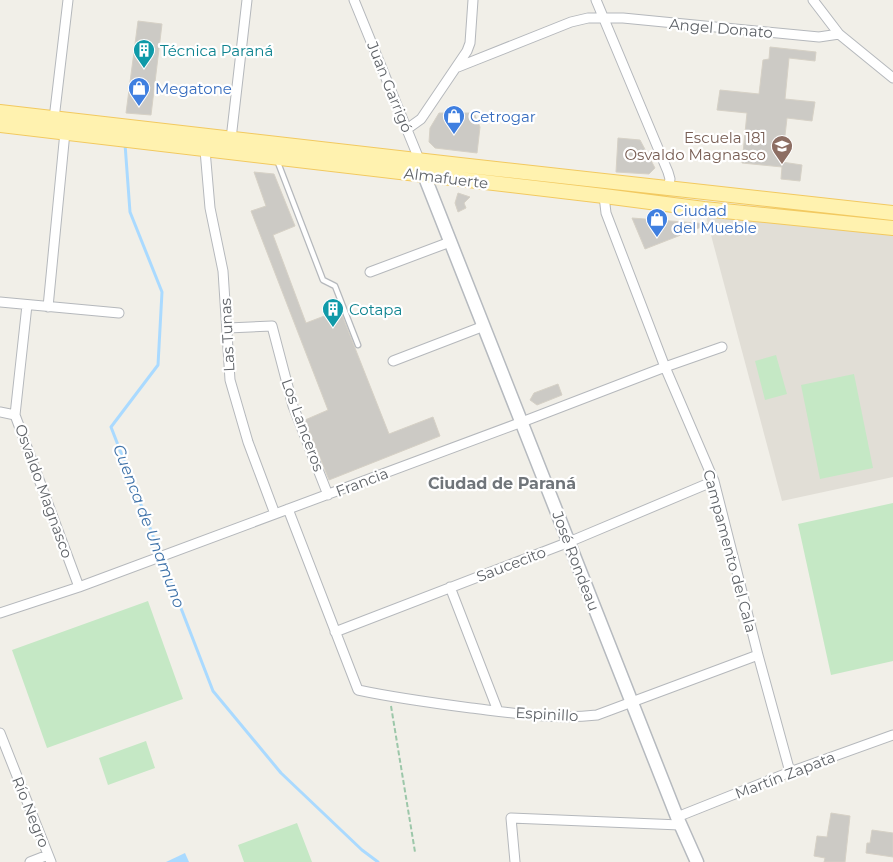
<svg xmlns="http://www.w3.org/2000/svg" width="893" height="862" font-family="Montserrat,sans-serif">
	<rect width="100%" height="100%" fill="#f1efe8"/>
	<!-- education -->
	<path fill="#e1ded6" d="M704 209 893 228V477L782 501Z"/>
	<!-- green -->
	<path fill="#c5e8c5" d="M776 355 787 394 765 400 755 361Z
		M854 374 873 468 820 479 801 385Z
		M893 503V661L831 675 798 524Z
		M148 601 183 699 47 748 12 650Z
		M146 741 155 768 108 785 99 758Z
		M297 823 312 862H244L238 845Z"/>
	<!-- water -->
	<path fill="#aadaff" d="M185 853 189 862H166Z"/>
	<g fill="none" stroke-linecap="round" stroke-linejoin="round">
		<!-- stream -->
		<path stroke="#aadaff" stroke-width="3" d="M125 144 130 212 162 292 158 365 111 427 213 691 281 773 362 850 378 862"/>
	</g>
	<!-- building -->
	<path fill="#cccac5" stroke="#d6d1c6" d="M138 21 162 24 151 115 126 113Z
		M770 47 816 52 815 61 789 58 785 99 815 102 812 121 787 118 782 162 802 165 800 181 781 179 782 167 742 163 747 113 717 110 720 90 759 94 763 60 769 59Z
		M439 113H474L480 127 477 153 435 148 429 142 430 128Z
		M618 138 640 140 655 168 649 174 616 172Z
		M254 172 274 174 295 226 273 235 306 323 340 310 389 434 433 417 440 436 329 480 305 420 328 410 251 211 266 206Z
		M458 193 470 197 464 203 466 208 458 212 455 203Z
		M632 218 709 224 645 249Z
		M558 384 562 395 537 405 530 400 534 393Z
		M831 813 850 816 845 862H824L825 858 814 856 817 836 827 837Z
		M872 830 893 833V857L866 853 867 843H870Z"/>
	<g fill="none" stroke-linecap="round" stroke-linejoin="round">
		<!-- lane casing -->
		<g stroke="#b5b8bc" stroke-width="7">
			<path id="lane" d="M277 160 323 280 335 286 358 345"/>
		</g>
		<!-- street casing -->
		<g stroke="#b5b8bc" stroke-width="11">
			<path id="street" d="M354 0 421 164
				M596 0 668 172 670 179 668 189
				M813 0 839 34 893 78
				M458 67 571 22 588 18H623L819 37 839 34
				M54 119 68 0
				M407 129 421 119 467 51 470 43 473 0
				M231 139 247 0
				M205 150 210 208 223 271 230 380 248 442 275 514
				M604 196 606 213 665 367 714 481 758 655 790 772
				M370 272 450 242
				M0 302 119 313
				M27 305 15 415 79 587
				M48 307 65 132
				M228 328 272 326 293 406 328 495
				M393 361 484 326
				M0 412 15 415
				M288 509 358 690C395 698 433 703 471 708 512 713 555 720 597 715L758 655
				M450 587 498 711
				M0 613 79 587 522 422 665 367 722 347
				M335 632 569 542 714 481
				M0 733 51 862
				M677 817 790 772 893 735
				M30 862 48 855
				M515 862 511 818 680 825"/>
		</g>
		<!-- secondary casing -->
		<g stroke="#b6babf" stroke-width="15">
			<path id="secondary" d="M424 175 677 817 697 862"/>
		</g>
		<!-- primary casing -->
		<g stroke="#f2c960" stroke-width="16">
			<path id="primary" d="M0 112 460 165 893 213
				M0 125 604 196 704 209 893 228"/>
		</g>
		<!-- path -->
		<path stroke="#9cc7a9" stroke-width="2" stroke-dasharray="5 2.5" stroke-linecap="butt" d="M391 706 415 852"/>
		<!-- lane -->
		<use href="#lane" stroke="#fff" stroke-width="4.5"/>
		<!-- street -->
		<use href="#street" stroke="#fff" stroke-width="9"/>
		<!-- secondary -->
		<use href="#secondary" stroke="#fff" stroke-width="12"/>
		<!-- primary -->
		<use href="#primary" stroke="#fff2af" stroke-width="14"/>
	</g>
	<!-- icons -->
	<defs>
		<g id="building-pin" transform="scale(1.125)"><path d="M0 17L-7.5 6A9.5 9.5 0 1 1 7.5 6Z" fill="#0f9aa8" stroke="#fff"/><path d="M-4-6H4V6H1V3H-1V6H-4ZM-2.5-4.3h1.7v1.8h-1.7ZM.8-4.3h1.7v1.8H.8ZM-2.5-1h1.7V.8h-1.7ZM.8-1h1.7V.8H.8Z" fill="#fff"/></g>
		<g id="shop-pin" transform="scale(1.125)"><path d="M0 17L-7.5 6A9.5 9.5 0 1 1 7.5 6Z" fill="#3f7fe0" stroke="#fff"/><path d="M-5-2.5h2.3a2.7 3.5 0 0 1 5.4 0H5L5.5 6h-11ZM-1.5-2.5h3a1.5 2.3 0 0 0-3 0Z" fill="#fff"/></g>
		<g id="school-pin" transform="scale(1.125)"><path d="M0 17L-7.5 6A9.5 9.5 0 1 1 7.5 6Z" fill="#8d6e63" stroke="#fff"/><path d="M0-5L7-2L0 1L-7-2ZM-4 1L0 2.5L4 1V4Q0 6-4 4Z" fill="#fff"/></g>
	</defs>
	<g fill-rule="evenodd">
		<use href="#building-pin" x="144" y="50"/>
		<use href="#shop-pin" x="139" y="88"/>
		<use href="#shop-pin" x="454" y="116"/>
		<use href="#school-pin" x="782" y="146"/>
		<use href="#shop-pin" x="657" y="219"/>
		<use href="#building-pin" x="333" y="309"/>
	</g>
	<g text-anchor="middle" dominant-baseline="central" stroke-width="4.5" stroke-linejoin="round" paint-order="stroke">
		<!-- street labels -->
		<g font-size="15" fill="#5f6368" stroke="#fff">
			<text transform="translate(721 28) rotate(5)">Angel Donato</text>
			<text transform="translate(390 87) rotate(68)">Juan Garrigó</text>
			<text transform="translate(446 178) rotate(7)">Almafuerte</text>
			<text transform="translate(227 335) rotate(-93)">Las Tunas</text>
			<text transform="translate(303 425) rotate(70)">Los Lanceros</text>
			<text transform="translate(362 482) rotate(-21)">Francia</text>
			<text transform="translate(44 491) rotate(70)">Osvaldo Magnasco</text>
			<text transform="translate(730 551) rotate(75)">Campamento del Cala</text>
			<text transform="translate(576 561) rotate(69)">José Rondeau</text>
			<text transform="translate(511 564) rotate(-21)">Saucecito</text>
			<text transform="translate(547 714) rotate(3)">Espinillo</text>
			<text transform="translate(785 775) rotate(-21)">Martín Zapata</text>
			<text transform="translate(31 812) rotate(68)">Río Negro</text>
		</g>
		<!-- culture labels -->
		<g font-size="15" fill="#0d838f" stroke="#fff" text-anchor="start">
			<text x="160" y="50">Técnica Paraná</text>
			<text x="349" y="309">Cotapa</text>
		</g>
		<!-- shop labels -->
		<g font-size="15" fill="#366cbe" stroke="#fff" text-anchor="start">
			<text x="155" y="88">Megatone</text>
			<text x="470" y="116">Cetrogar</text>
			<text x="673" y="210">Ciudad<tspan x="673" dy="17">del Mueble</tspan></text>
		</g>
		<!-- education labels -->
		<g font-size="15" fill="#785e54" stroke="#fff" text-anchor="end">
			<text x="766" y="137">Escuela 181<tspan x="766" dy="17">Osvaldo Magnasco</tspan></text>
		</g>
		<!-- neighbourhood labels -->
		<g font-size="16" font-weight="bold" fill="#70757a" stroke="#fff">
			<text x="502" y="483">Ciudad de Paraná</text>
		</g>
		<!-- water labels -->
		<g font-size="16" font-style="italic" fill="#4174aa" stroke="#fff">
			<text transform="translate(149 526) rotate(69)">Cuenca de Unamuno</text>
		</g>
	</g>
</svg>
